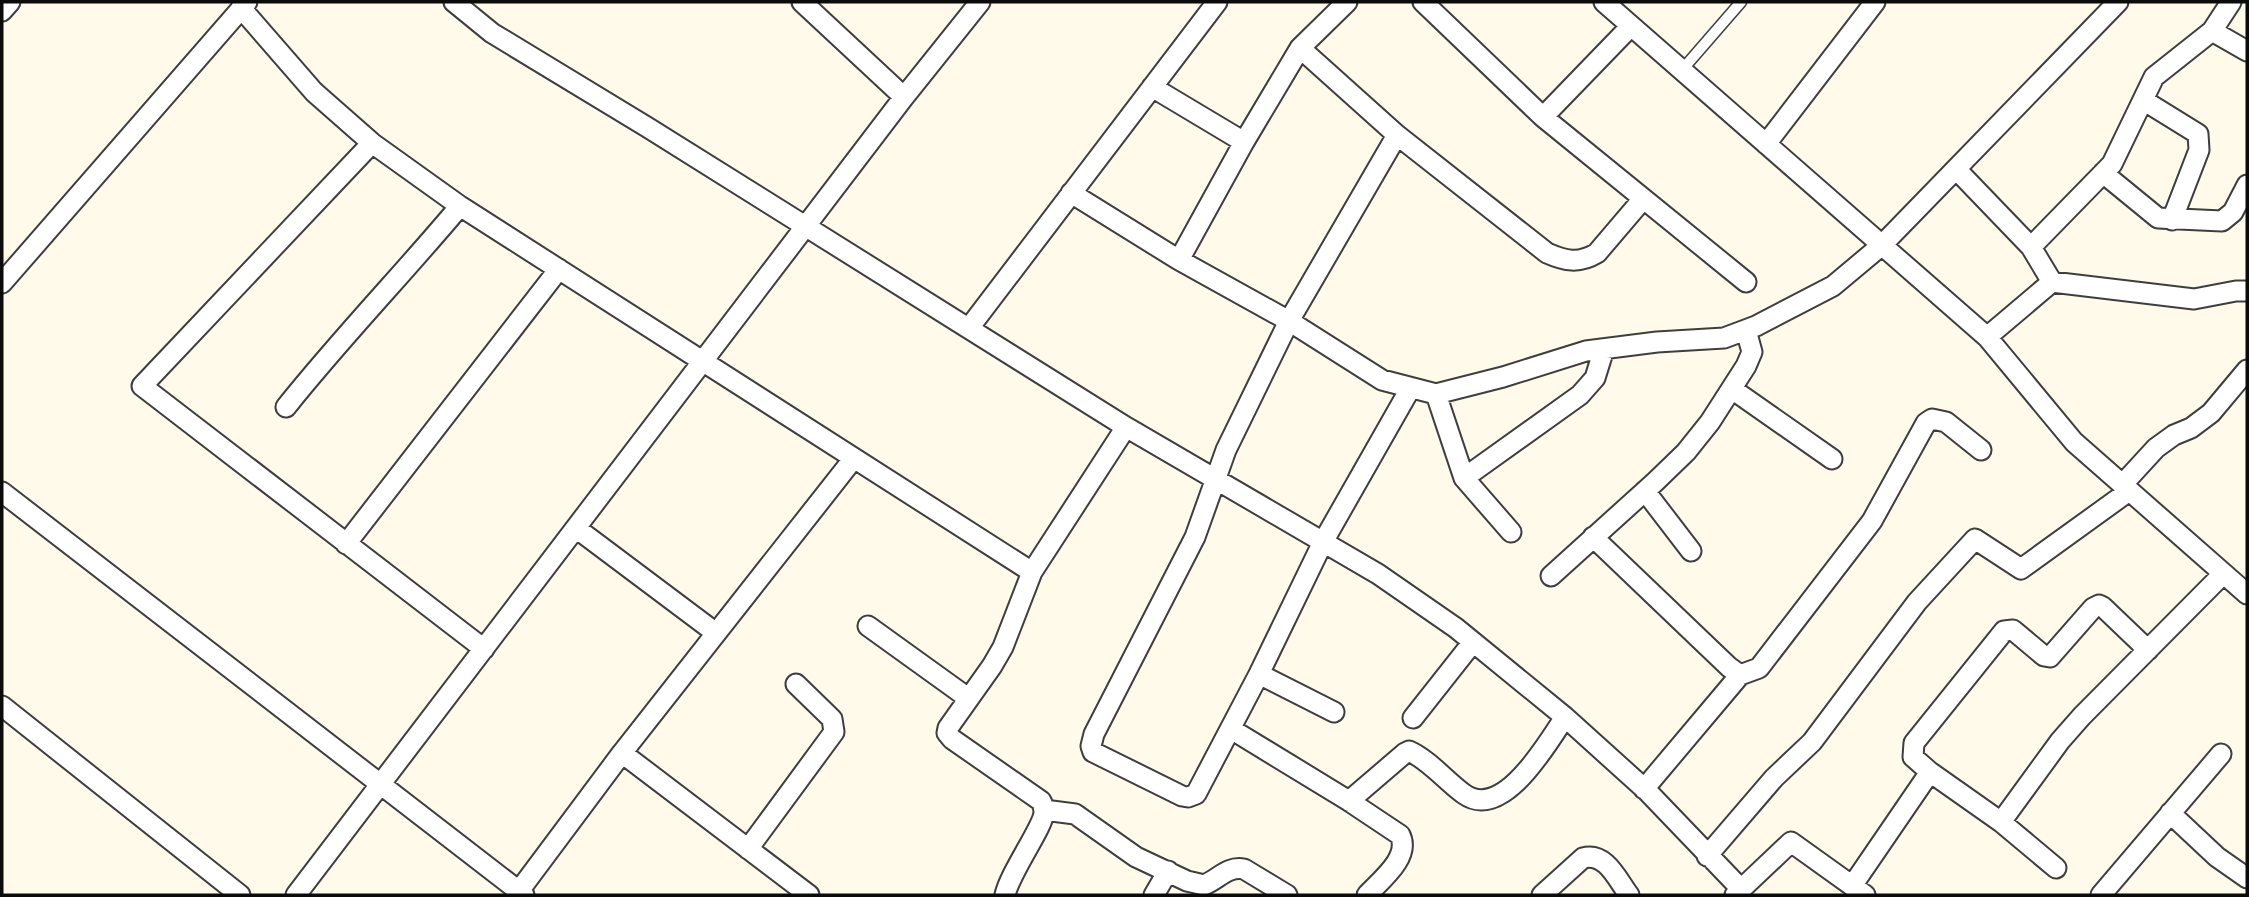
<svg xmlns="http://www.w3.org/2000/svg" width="2249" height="897" font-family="Lora,serif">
	<rect width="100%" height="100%" fill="#fffae9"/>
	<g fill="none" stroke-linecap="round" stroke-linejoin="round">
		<!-- lane casing -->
		<g stroke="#3e3e3e" stroke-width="13">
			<path id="lane" d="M1682 70 1741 2"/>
		</g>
		<!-- street casing -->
		<g stroke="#3e3e3e" stroke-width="23">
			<path id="street" d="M454 2 492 33 647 127 1126 427 1378 574 1456 628 1565 717 1647 791 1741 889
				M802 2 904 97
				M1423 2 1543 117 1631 26
				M1604 2 1987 337 2074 442 2247 594
				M241 8 314 92 372 143 460 206 1032 572
				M2 11 10 2
				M2212 31 2247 51
				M1300 48 1397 135 1547 253C1565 261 1579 264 1597 253L1643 199
				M1152 87 1244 142 1300 48 1347 2
				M2143 100 2198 134 2199 150 2172 220
				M1543 117 1746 282
				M372 143 142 386 484 649
				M1766 144 1875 2
				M1956 169 2031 247
				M2103 173 2158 218 2222 221 2233 212 2247 185
				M1071 193 1179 260 1244 142
				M1179 260 1289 321 1397 135
				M2052 282 2194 299 2236 291H2247
				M2 283 247 2
				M969 328 1217 2
				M1987 337 2052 282 2031 247 2112 164 2154 77 2212 31 2231 2
				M1410 389 1323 542 1259 674 1196 794 1188 797 1182 796 1093 752 1091 746 1094 734 1195 537 1226 450 1289 321 1382 380 1436 394 1503 377 1586 351 1657 342 1724 338 1756 326 1833 286 1882 245 2118 2
				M1732 389 1832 459
				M1436 394 1464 478 1511 532
				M286 407C341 338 403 274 460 206
				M1464 478 1580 395 1595 378 1604 349
				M2122 485 2156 448 2174 435 2191 428 2211 413 2247 370
				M1645 491 1691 551
				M2 492 524 895
				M576 528 716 633
				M1593 537 1729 667 1740 675 1759 668 1872 521 1926 423 1932 419 1946 422 1981 450
				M346 544 559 269
				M1551 576 1655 482 1686 452 1710 422 1746 366 1752 352 1746 330
				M868 626 968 698
				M1259 674 1334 712
				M2 706 240 895
				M1413 718 1473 642
				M1231 729 1349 801 1400 835C1411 857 1381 880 1367 895
				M622 753 809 895
				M1930 772 1913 757 1914 743 2004 631 2013 630 2044 656 2050 657 2093 608 2099 605 2103 607 2148 650
				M1644 789 1740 675
				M1349 801 1405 753 1409 751C1429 760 1446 781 1464 794 1503 822 1548 742 1565 717
				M1044 810 1075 814 1136 857 1187 881 1204 885C1219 879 1227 866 1244 869L1287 895
				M2170 813 2217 857 2247 878
				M2001 822 2056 868
				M748 849 834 732 832 719 796 684
				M1707 856 1774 778 1812 742 1917 602 1975 539 2021 569 2129 491
				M1852 886 1930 772 2001 822 2060 741 2082 716 2223 574
				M519 891 622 753 854 458
				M296 895 904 97 980 2
				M1005 895C1010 872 1044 826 1044 812 1044 808 1043 805 1041 801L952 739 947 733 948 728 992 666 1003 647 1032 572 1126 427
				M1154 895 1168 871
				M1542 895 1583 858C1606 852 1617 879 1629 895
				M1735 895 1791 842 1865 895
				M2101 895 2221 754"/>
		</g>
		<!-- lane -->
		<use href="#lane" stroke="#fff" stroke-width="10"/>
		<!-- street -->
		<use href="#street" stroke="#fff" stroke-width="19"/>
	</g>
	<!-- border -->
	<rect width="2249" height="897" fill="none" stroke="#0b0b0b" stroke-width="7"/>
</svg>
